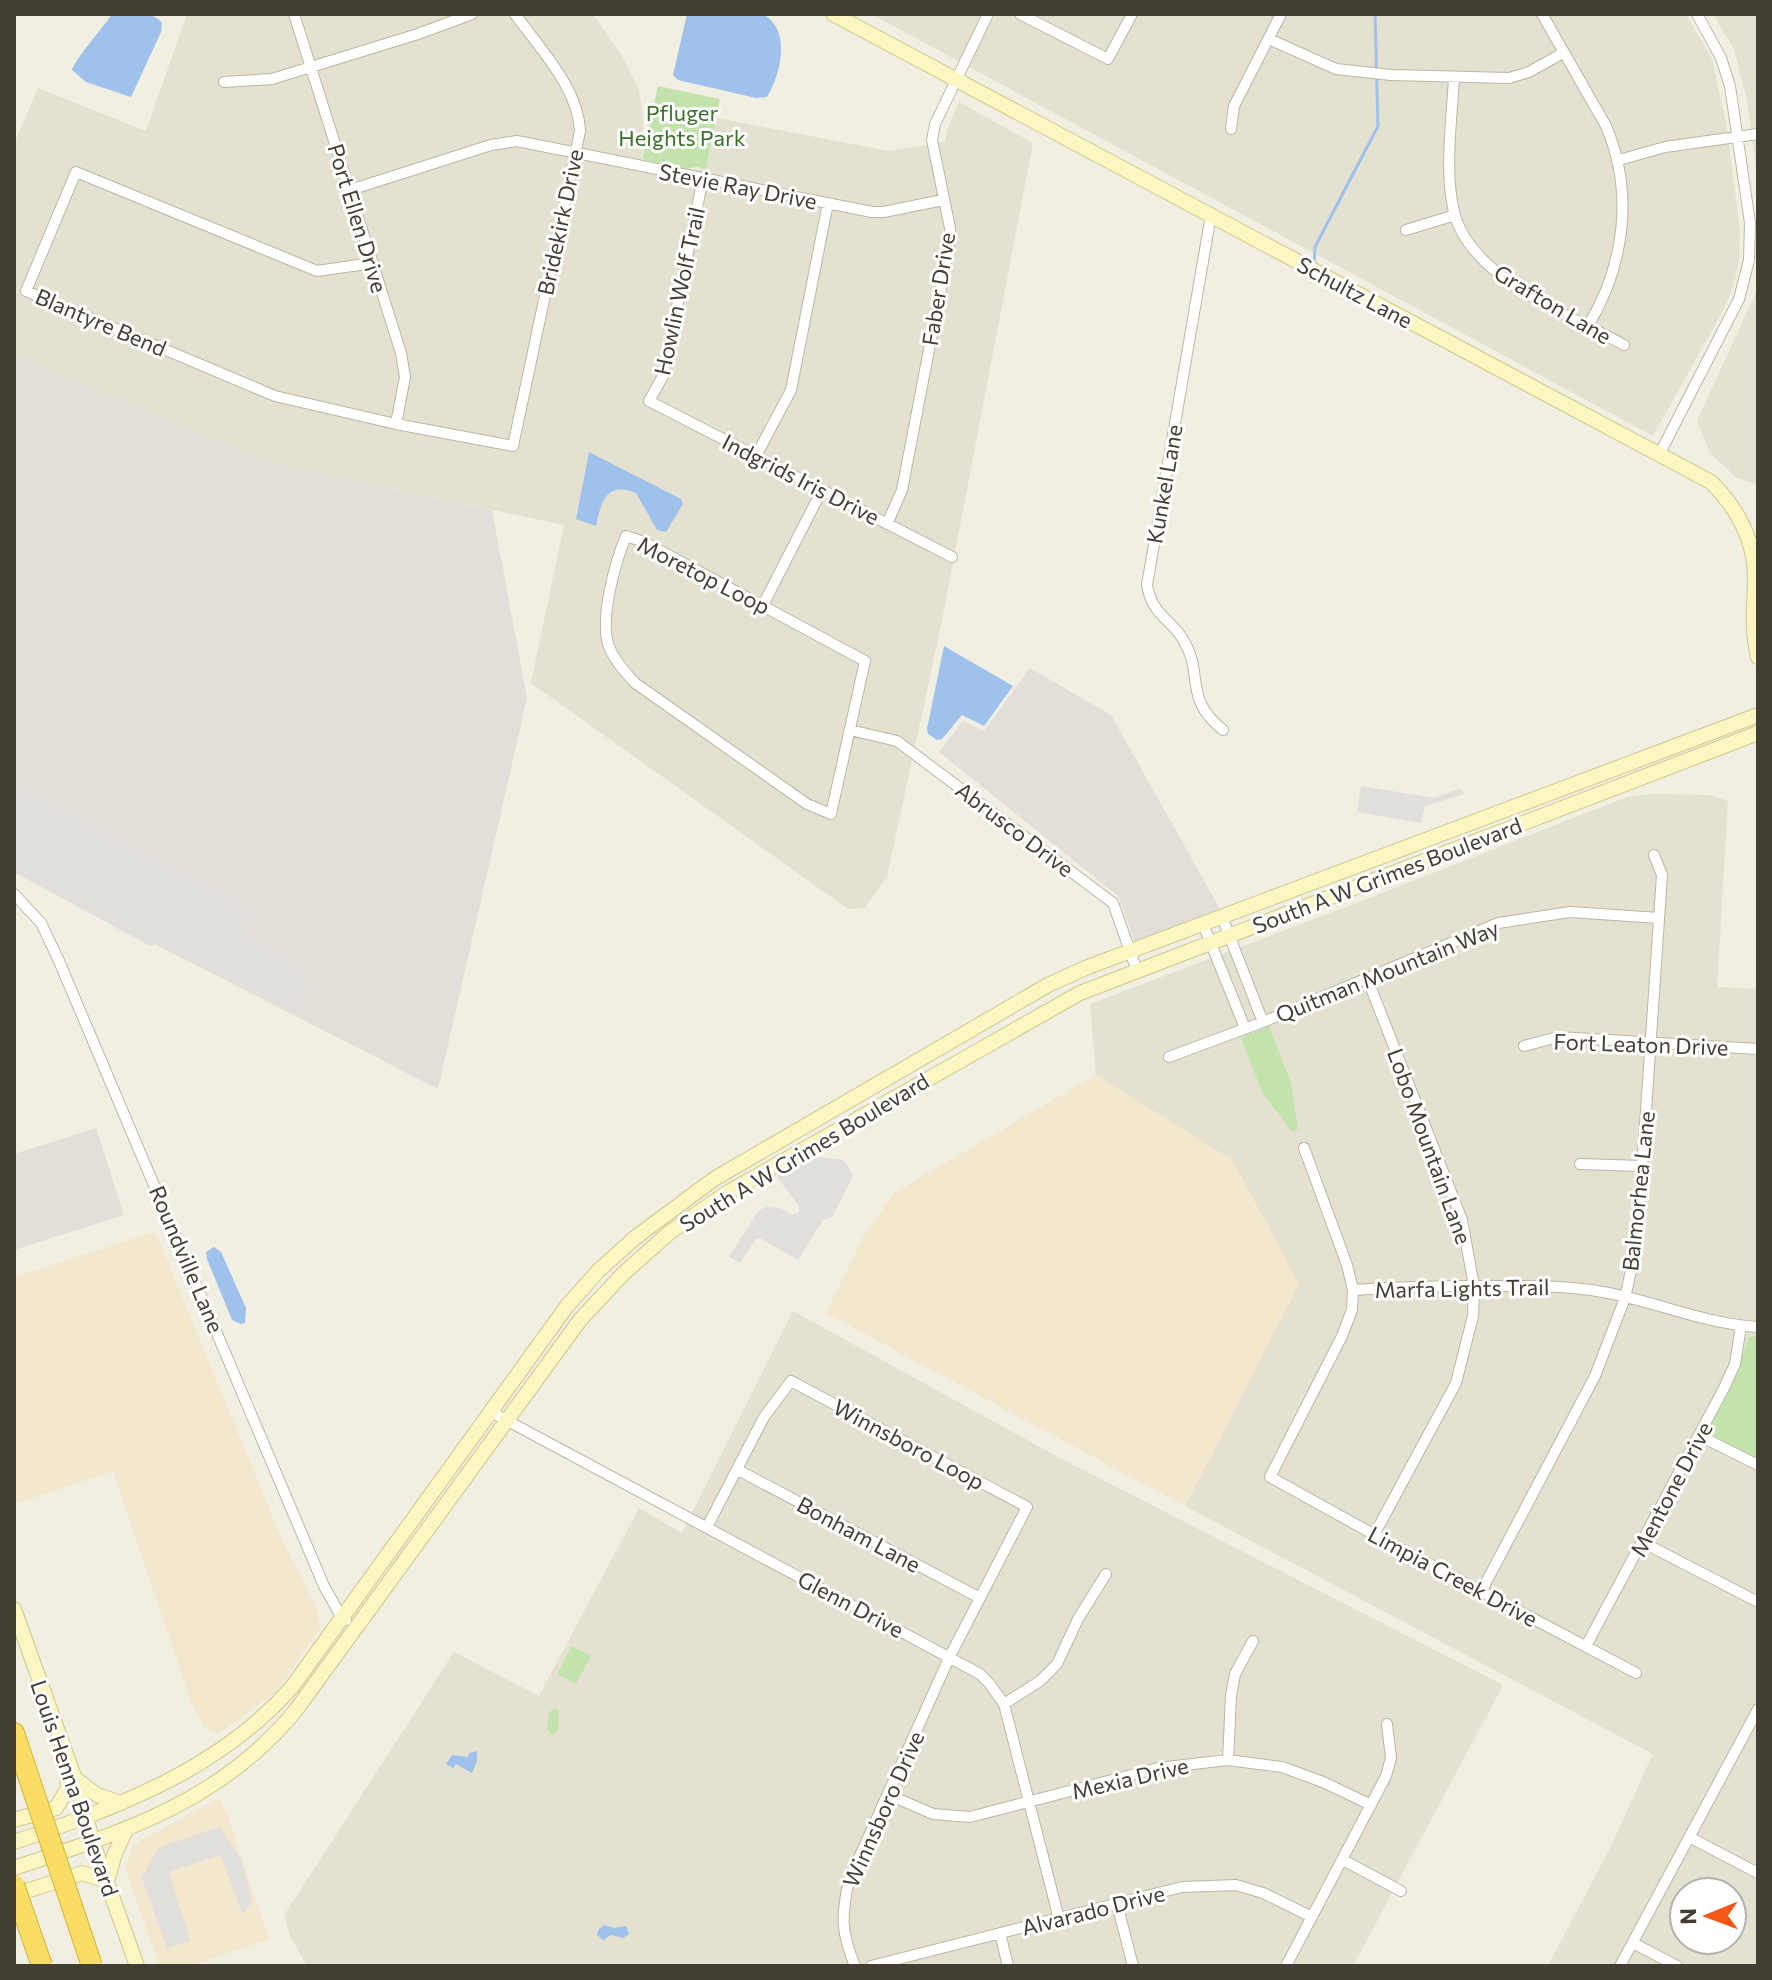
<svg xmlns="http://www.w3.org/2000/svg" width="1772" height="1980" font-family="Commissioner,sans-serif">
	<rect width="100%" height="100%" fill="#f1eee2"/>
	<!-- residential -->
	<path fill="#e4e1d0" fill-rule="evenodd" d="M187 14H593L622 56 639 90 643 118 642 159 686 169 706 170 717 118 889 151 945 142 947 130 959 102 1033 143 941 626 887 876 865 908 848 909 531 683 564 525 268 462 14 355V144L38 88 146 131Z
		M871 14H1686L1712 59 1726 122 1740 229 1739 260 1734 285 1724 309 1653 436Z
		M1713 14H1758V186L1747 100 1734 49Z
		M1758 288V485L1737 478 1710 453 1697 421Z
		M1654 794 1709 795 1728 801 1717 987 1758 989V1336L1748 1337 1737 1372 1709 1428 1712 1435 1758 1459V1966H1548L1611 1846 1653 1754 1185 1506 1299 1284 1232 1160 1096 1075 1090 1004 1367 899 1627 797ZM1684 1892H1732V1940H1684Z
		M793 1311 1058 1457 1503 1685 1353 1966H307L289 1934 285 1914 454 1652 539 1696 639 1508 682 1533Z"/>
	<!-- commercial -->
	<path fill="#f3e8cd" d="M1096 1075 1232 1160 1299 1284 1185 1506 826 1313 863 1237 894 1193Z
		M155 1232 280 1535 315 1603 321 1627 277 1691 218 1734 204 1727 191 1702 113 1471 14 1504V1277Z
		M219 1798 228 1816 269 1939 190 1966H160L125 1869 133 1845Z"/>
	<!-- industrial -->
	<path fill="#e2dfd8" d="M14 355 268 462 492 510 527 698 438 1089 14 872Z
		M1030 668 1111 715 1220 909 1135 942 1118 896 939 752 963 721 984 731Z
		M96 1128 124 1215 14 1250V1154Z"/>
	<!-- green -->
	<path fill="#c2e4ac" d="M658 86 720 99 706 170 697 167 686 169 642 159Z
		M1269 1026 1291 1083 1298 1129 1292 1132 1263 1094 1241 1038Z
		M1758 1336V1459L1712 1435 1709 1427 1737 1372 1748 1337Z
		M572 1646 591 1656 576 1684 557 1674Z
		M553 1709 559 1710 558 1731 552 1735 547 1729 549 1713Z"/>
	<!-- parking -->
	<path fill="#e1dfdb" d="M14 783 253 910 244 936 307 969 302 979 309 983 295 1013 161 942 150 946 14 872Z
		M1361 786 1435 798 1461 788 1464 794 1425 806 1421 823 1357 812Z
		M810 1156 844 1160 853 1176 832 1217 823 1220 798 1260 760 1238 756 1239 740 1263 729 1257 759 1210 766 1207 780 1208 793 1215 799 1212V1206L777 1177Z
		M219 1827 240 1857 253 1902 242 1914 221 1855 169 1872 190 1940 167 1949 142 1878 158 1848Z"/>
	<!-- water -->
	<path fill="#9fc2ed" d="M112 14C128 14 152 9 162 23L161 32 131 97 86 82 72 70C75 59 103 28 112 14Z
		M687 14H762C792 28 781 74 767 97L756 98 678 80 673 75Z
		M589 452 681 499 683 504 666 532 657 530 636 493C606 481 601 502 596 526L576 519Z
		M944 646 1013 686 984 726 962 715 942 739 937 740 928 734 927 729Z
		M214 1247 221 1252 246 1308 245 1323 241 1324 232 1320 207 1259 206 1252Z
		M477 1751V1761L472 1773 456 1764 453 1768 446 1764 452 1755 468 1757 469 1753Z
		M604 1925 614 1928 626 1926 629 1934 623 1938 611 1935 603 1940 597 1935 598 1930Z"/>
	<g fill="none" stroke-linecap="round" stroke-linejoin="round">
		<!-- stream -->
		<path stroke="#9fc2ed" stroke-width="3" d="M1314 263 1315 247 1378 126 1375 14
			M1312 281V278"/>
		<!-- street casing -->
		<g stroke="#bbb7a5" stroke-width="12">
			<path id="street" d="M294 14 401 353 405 377 396 424
				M1020 14 1108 59 1132 14
				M1542 14 1606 126C1634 192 1625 265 1588 326
				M1269 39 1336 69 1391 75 1509 78 1529 72 1563 53
				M1454 77C1452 121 1444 169 1454 212 1470 278 1569 315 1624 345
				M224 82 272 79 418 34 472 14
				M1231 129 1234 106 1281 14
				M1619 160 1665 147 1758 134
				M703 178 663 376 649 401 952 557
				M350 190 491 145 517 141 872 212H884L943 200
				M1211 215 1147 585C1152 616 1171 618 1184 641 1204 675 1183 698 1223 730
				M1406 230 1455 215
				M373 263 317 271 76 172 26 291 275 396 396 424 513 446 580 131C578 87 539 48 515 14
				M1660 453 1739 299 1749 260 1750 223 1730 86 1721 58 1697 14
				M756 456 791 390 828 203
				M887 524 902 490 950 241V228L932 140 935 124 988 14
				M626 536 644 542 865 661 831 814 807 804 635 683C625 672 615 661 609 647 599 619 615 563 626 536Z
				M763 605 822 490
				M850 730 897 741 1113 903 1137 971
				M14 894 41 923 59 961 324 1586 342 1618 346 1620
				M1222 917 1263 1022
				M1203 924 1245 1028
				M1367 978 1462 1220 1474 1286 1473 1316 1456 1383 1374 1535
				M1524 1046 1558 1037 1758 1049
				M1169 1057 1263 1022 1498 923 1570 912 1659 918
				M1304 1148 1347 1265 1353 1290 1352 1310 1342 1336 1270 1477 1384 1540 1636 1673
				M1580 1164 1642 1166
				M1353 1290C1396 1287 1439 1286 1481 1286 1523 1286 1562 1285 1603 1292 1655 1301 1704 1324 1758 1327
				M491 1412 980 1674 989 1683 1004 1704 1059 1919
				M1700 1436 1758 1465
				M738 1470 980 1598
				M707 1527 764 1417 791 1381 1027 1507 950 1656 849 1880C841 1916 841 1932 855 1966
				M1642 1542 1758 1602
				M1482 1590 1595 1376 1625 1298 1637 1243 1662 875 1654 855
				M1586 1646 1723 1390 1735 1364 1741 1326
				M1004 1704 1040 1681 1057 1664 1078 1619 1106 1574
				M1228 1760 1231 1696 1235 1674 1253 1641
				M889 1795 933 1814 970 1817 1158 1768 1228 1760 1282 1767 1323 1782 1371 1805
				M1689 1837 1758 1873
				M1343 1860 1401 1891
				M1117 1904 1133 1966
				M1000 1933 1008 1966
				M1633 1943 1677 1966
				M871 1966 1182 1887 1236 1885 1263 1893 1312 1917
				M1286 1966 1386 1776 1391 1758 1387 1724
				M1620 1966 1758 1709"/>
		</g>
		<!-- secondary casing -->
		<g stroke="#d0c893" stroke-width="16">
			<path id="secondary" d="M833 14 1711 482C1738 509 1756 542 1755 582 1754 608 1752 632 1758 657
				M14 1609 75 1779 94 1846 137 1966
				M76 1779 97 1795 121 1803
				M14 1820 56 1808 68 1788 67 1772
				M14 1842C116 1808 219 1770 292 1687L567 1306 599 1270 636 1237 714 1179 1048 985 1088 967 1758 715
				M14 1868C123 1832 221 1802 296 1710L580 1320 623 1274 669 1233 725 1194 1080 993 1758 733
				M107 1881 115 1853 127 1828
				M14 1895 82 1873 107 1881"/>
		</g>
		<!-- highway casing -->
		<g stroke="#d7b336" stroke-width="22">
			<path id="highway" d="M14 1733 28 1775"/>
		</g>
		<!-- street -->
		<use href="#street" stroke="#fff" stroke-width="10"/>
		<!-- secondary -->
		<use href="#secondary" stroke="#fcf7c0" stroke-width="14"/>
		<!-- highway -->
		<use href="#highway" stroke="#f9dd65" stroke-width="20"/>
		<!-- highway-bridge casing -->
		<g stroke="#d7b336" stroke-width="22" stroke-linecap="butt">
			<path id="highway-bridge" d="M28 1775 92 1966
				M14 1885 42 1966"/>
		</g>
		<!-- highway-bridge -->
		<use href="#highway-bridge" stroke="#f9dd65" stroke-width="20"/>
	</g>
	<g text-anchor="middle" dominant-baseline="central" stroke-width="6" stroke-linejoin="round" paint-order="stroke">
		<!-- park labels -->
		<g font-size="22" fill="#3a7129" stroke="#fff">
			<text x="682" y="112">Pfluger<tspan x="682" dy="25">Heights Park</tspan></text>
		</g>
		<!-- street labels -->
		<g font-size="22" fill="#423e33" stroke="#fff">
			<text transform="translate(738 186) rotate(11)">Stevie Ray Drive</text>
			<text transform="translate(358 218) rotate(73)">Port Ellen Drive</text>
			<text transform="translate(560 222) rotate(-78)">Bridekirk Drive</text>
			<text transform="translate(938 289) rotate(-81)">Faber Drive</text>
			<text transform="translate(679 291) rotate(-78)">Howlin Wolf Trail</text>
			<text transform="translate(1355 292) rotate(28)">Schultz Lane</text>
			<text transform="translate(1553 304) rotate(31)">Grafton Lane</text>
			<text transform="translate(101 322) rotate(23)">Blantyre Bend</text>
			<text transform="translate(801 479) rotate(27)">Indgrids Iris Drive</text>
			<text transform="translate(1164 484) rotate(-80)">Kunkel Lane</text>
			<text transform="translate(704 575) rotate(27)">Moretop Loop</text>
			<text transform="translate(1015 829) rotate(37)">Abrusco Drive</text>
			<text transform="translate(1387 875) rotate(-21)">South A W Grimes Boulevard</text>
			<text transform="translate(1387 971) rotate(-22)">Quitman Mountain Way</text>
			<text transform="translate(1641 1044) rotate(2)">Fort Leaton Drive</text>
			<text transform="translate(1430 1146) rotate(70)">Lobo Mountain Lane</text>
			<text transform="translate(804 1152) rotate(-31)">South A W Grimes Boulevard</text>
			<text transform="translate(1638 1191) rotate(-84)">Balmorhea Lane</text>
			<text transform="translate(187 1259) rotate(67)">Roundville Lane</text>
			<text transform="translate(1462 1288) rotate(-1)">Marfa Lights Trail</text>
			<text transform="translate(909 1444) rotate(28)">Winnsboro Loop</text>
			<text transform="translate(1671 1489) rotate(-62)">Mentone Drive</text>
			<text transform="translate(859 1534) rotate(28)">Bonham Lane</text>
			<text transform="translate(1453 1576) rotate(28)">Limpia Creek Drive</text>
			<text transform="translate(851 1604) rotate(28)">Glenn Drive</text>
			<text transform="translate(1130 1778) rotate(-13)">Mexia Drive</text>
			<text transform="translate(75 1788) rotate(71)">Louis Henna Boulevard</text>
			<text transform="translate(883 1809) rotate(-66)">Winnsboro Drive</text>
			<text transform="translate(1093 1910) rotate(-14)">Alvarado Drive</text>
		</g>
	</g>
	<!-- border -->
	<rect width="1772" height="1980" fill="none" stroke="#423e33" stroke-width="32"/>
	<!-- north arrow -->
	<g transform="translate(1708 1916) rotate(269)"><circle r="38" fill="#ffffff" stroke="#b3b2ad" stroke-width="2"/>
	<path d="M0-6L14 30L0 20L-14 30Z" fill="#f35817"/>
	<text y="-12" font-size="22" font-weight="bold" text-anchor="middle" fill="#423e33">N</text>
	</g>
</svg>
